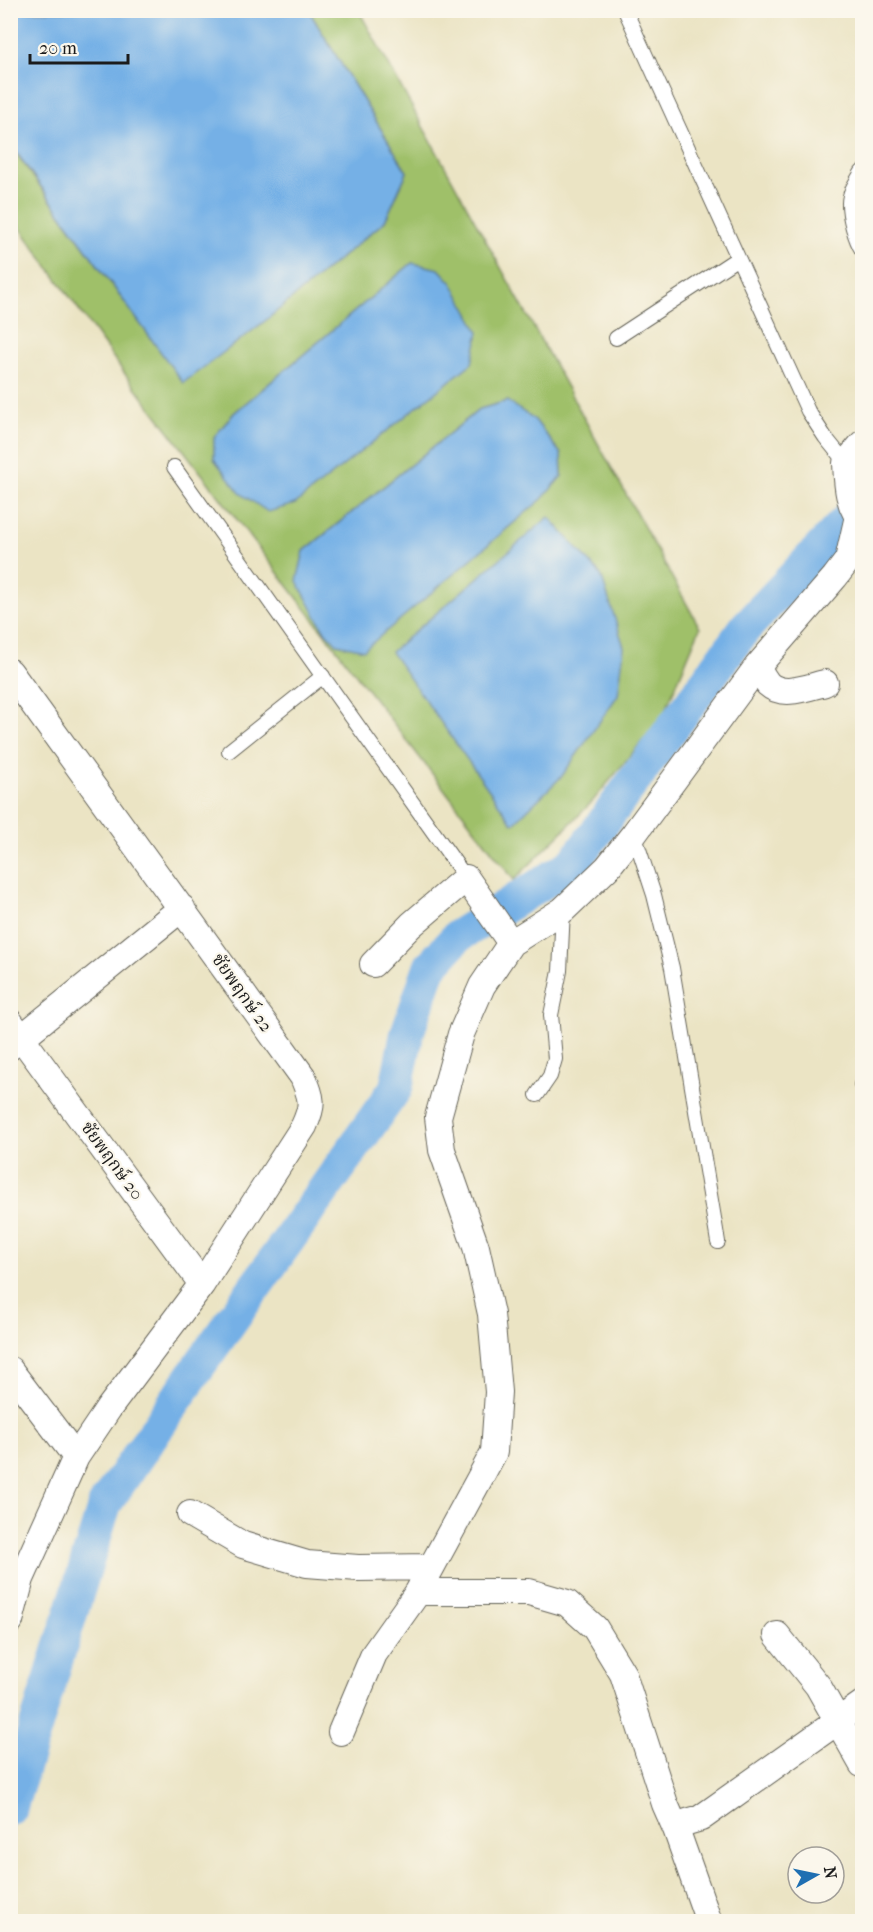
<svg xmlns="http://www.w3.org/2000/svg" width="873" height="1932" font-family="'IM FELL French Canon','Noto Serif Thai',serif">
	<rect width="100%" height="100%" fill="#fbf7ec"/>
	<filter id="ink" filterUnits="userSpaceOnUse"><feTurbulence type="fractalNoise" baseFrequency=".0167" numOctaves="2"/><feDisplacementMap in="SourceGraphic" scale="12" xChannelSelector="R" yChannelSelector="G"/><feConvolveMatrix kernelMatrix="1 2 1 2 8 2 1 2 1" color-interpolation-filters="sRGB"/></filter>
	<filter id="wash" filterUnits="userSpaceOnUse"><feTurbulence type="fractalNoise" baseFrequency=".008" numOctaves="4" result="noise"/><feDisplacementMap in="SourceGraphic" scale="24" xChannelSelector="R" yChannelSelector="G"/><feGaussianBlur stdDeviation="1.35" result="paint"/><feColorMatrix in="noise" values="0 0 0 0 0 0 0 0 0 0 0 0 0 0 0 0 0 1.4 0 .05"/><feComposite in="paint" operator="in"/></filter>
	<g filter="url(#wash)">
		<rect width="100%" height="100%" fill="#ebe4c4"/>
		<!-- green -->
		<path fill="#9fc069" stroke="#5e6e42" stroke-width="1.5" fill-rule="evenodd" d="M309 11H359L700 628 663 716 592 802 514 880 125 374 11 215 10 145 183 382 265 321 385 221 407 172ZM412 263 214 437 234 413ZM507 401 535 420 561 454 562 476 304 551 480 409Z"/>
		<!-- water -->
		<path fill="#75b0e6" stroke="#486681" stroke-width="1.5" d="M10 11H309L407 172 385 221 265 321 183 383 11 145Z
			M412 263 439 269 452 283 479 332 472 363 295 504 268 512 240 493 214 459V437L234 413Z
			M507 401 535 420 561 454 562 476 542 499 364 650 337 644 324 630 297 581 304 551 480 409Z
			M549 517 601 575 624 647 618 695 562 776 513 824 391 652Z"/>
		<g fill="none" stroke-linecap="round" stroke-linejoin="round">
			<!-- canal -->
			<path stroke="#75b0e6" stroke-width="34" d="M10 1809 105 1504 199 1366 396 1088 407 1034 430 967 458 936 573 864 746 627 862 504"/>
		</g>
	</g>
	<g filter="url(#ink)">
		<g fill="none" stroke-linecap="round" stroke-linejoin="round">
			<!-- service casing -->
			<g stroke="#646257" stroke-width="16">
				<path id="service" d="M625 10 808 411 825 437 846 463
					M862 172C857 181 849 192 849 203 849 217 855 239 862 250
					M616 338 738 258
					M174 467 466 878
					M229 751 323 676
					M634 834 654 895 672 968 718 1242
					M861 1085 862 1084
					M537 1095 550 1076 555 1059 551 1015 560 971 563 910"/>
			</g>
			<!-- minor casing -->
			<g stroke="#646257" stroke-width="28">
				<path id="minor" d="M862 444 846 463C847 480 847 507 862 520
					M757 667C760 672 764 679 768 684 783 698 808 687 825 683
					M10 672 303 1077C312 1099 314 1104 304 1126L202 1284 109 1408 76 1457 21 1579 10 1621
					M373 964 411 925 466 878 511 943
					M10 1022 202 1284
					M10 1047 182 908
					M10 1370 76 1457
					M190 1514 243 1545 307 1564 358 1568 430 1567
					M418 1592H529L567 1603 595 1628 623 1674 665 1804 676 1829 687 1822 701 1818 862 1704
					M777 1635 818 1686 862 1764
					M341 1732 374 1654 418 1592 494 1452 498 1392 491 1314 476 1247 442 1150 438 1117 461 1034 482 986 511 943 563 910 607 868 634 834 757 667 835 577 848 560 858 516
					M676 1829 709 1922"/>
			</g>
			<!-- service -->
			<use href="#service" stroke="#fff" stroke-width="14"/>
			<!-- minor -->
			<use href="#minor" stroke="#fff" stroke-width="26"/>
		</g>
	</g>
	<g text-anchor="middle" dominant-baseline="central" stroke-width="4.5" stroke-linejoin="round" paint-order="stroke">
		<!-- street labels -->
		<g font-size="18" fill="#1c1c1c" stroke="#fbf7ec">
			<text transform="translate(242 993) rotate(55)">ชัยพฤกษ์ 22</text>
			<text transform="translate(112 1161) rotate(54)">ชัยพฤกษ์ 20</text>
		</g>
	</g>
	<!-- margin -->
	<rect width="873" height="1932" fill="none" stroke="#fbf7ec" stroke-width="36"/>
	<!-- north arrow -->
	<g transform="translate(816 1875) rotate(81)"><circle r="28" fill="#fbf7ec" stroke="#a29f99" stroke-width="1.5"/>
	<path d="M0-4.5L10 22L0 15L-10 22Z" fill="#1f6fb2"/>
	<text y="-9" font-size="16" font-weight="bold" text-anchor="middle" fill="#1c1c1c">N</text>
	</g>
	<!-- scale -->
	<path d="M30 54v9h98v-9" fill="none" stroke="#1c1c1c" stroke-width="3"/>
	<text x="39" y="54" font-size="18" fill="#1c1c1c" stroke="#fbf7ec" stroke-width="4.5" paint-order="stroke">20 m</text>
</svg>
